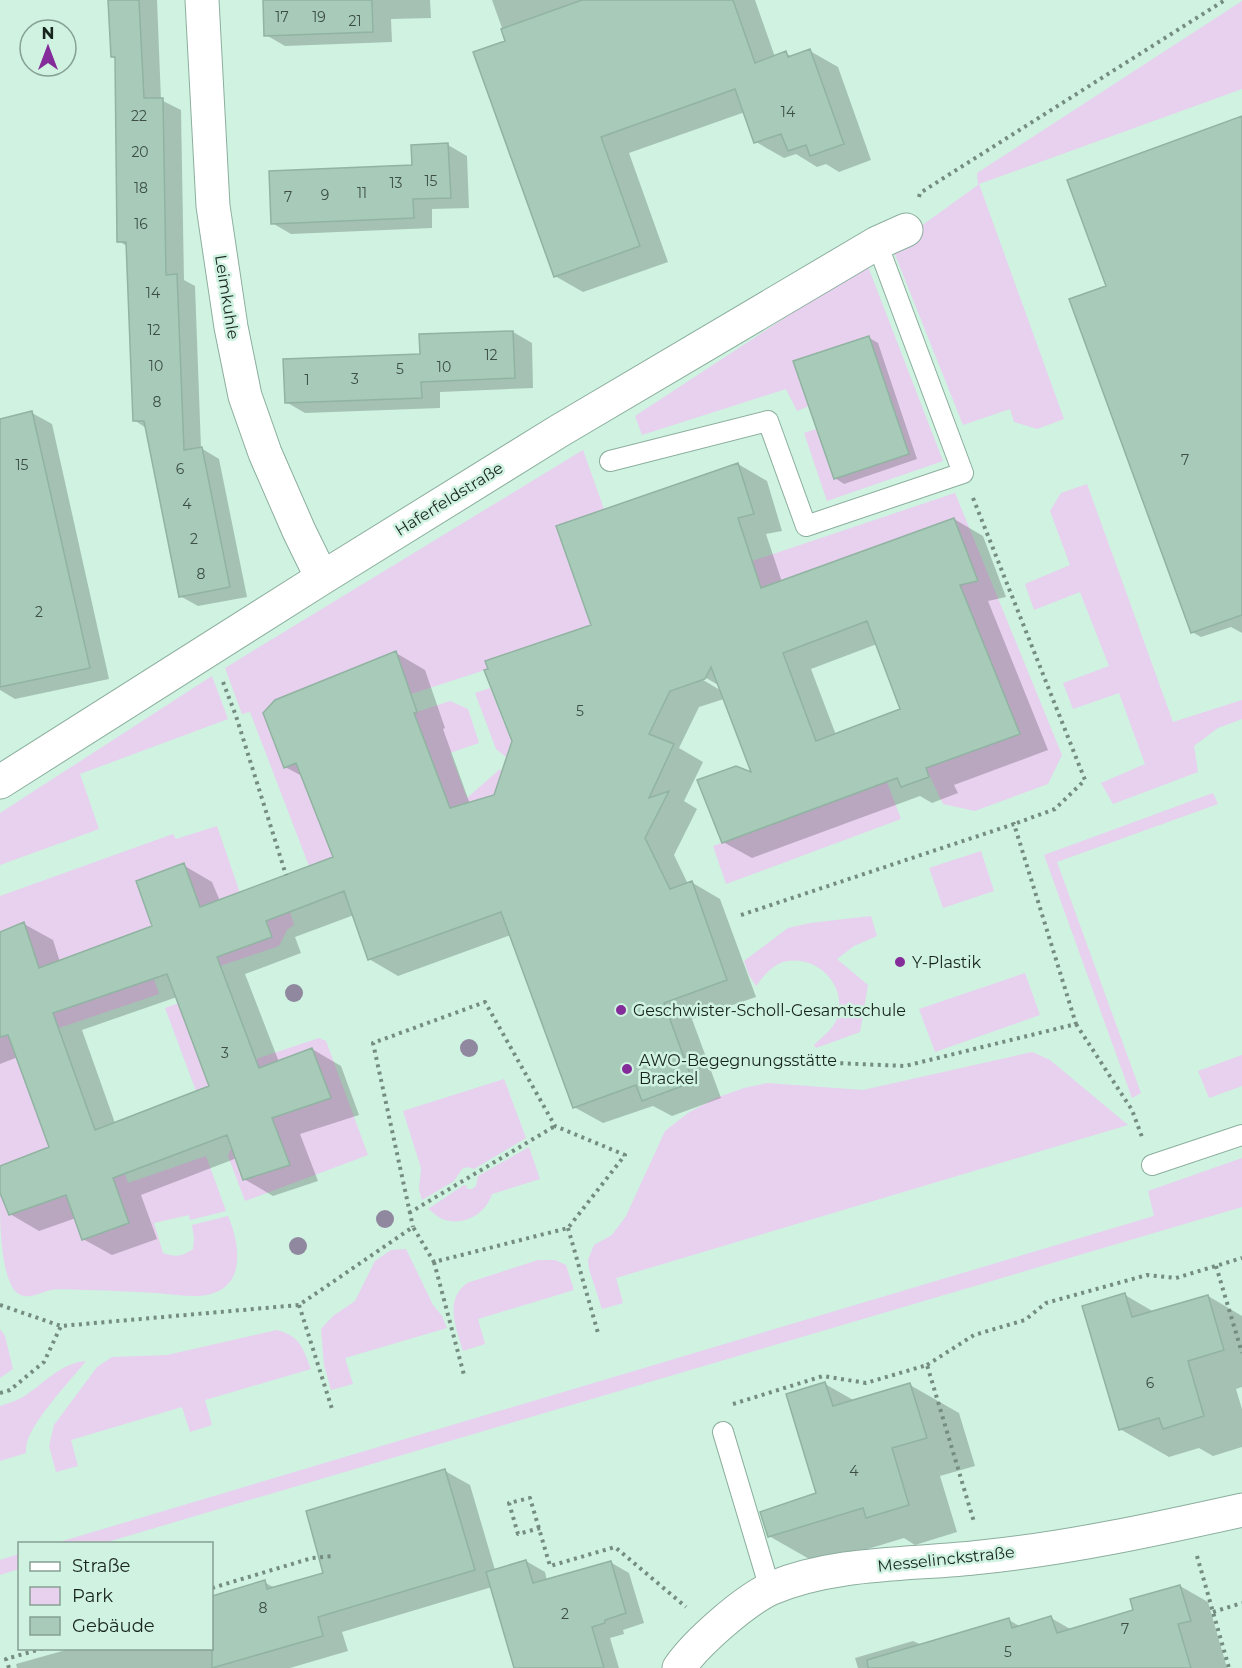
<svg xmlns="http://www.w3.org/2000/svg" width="1242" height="1668" font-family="Montserrat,sans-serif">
	<rect width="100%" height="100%" fill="#cff2e1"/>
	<!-- green -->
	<path fill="#e8d0ef" d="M1242 1V89L979 184 1064 419 1037 429 1014 422 1010 409 963 425 892 247 978 185 977 173Z
		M867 264 943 461 827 501 804 433 816 429 834 479 909 454 868 336 794 361 809 406 797 411 786 389 642 435 635 416Z
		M583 450 604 509 556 527 591 625 485 661 488 669 411 694 275 700 263 712 284 767 296 763 333 857 309 866 250 712 242 714 225 668Z
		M1087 484 1173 722 1242 700V719L1218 728 1194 746 1198 772 1113 804 1101 783 1145 764 1119 693 1073 709 1063 683 1109 666 1080 592 1034 610 1025 584 1070 565 1050 511 1061 493Z
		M955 493 1062 755 1048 784 975 811 943 804 926 768 1020 734 960 585 978 580 954 518 761 588 752 561Z
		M212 676 228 719 80 774 99 829 0 865V813Z
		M490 688 507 730 514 734 506 757 496 749 475 693Z
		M450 701 468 709 479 743 450 753 467 798 500 769 508 774 507 796 450 808 414 713Z
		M887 782 901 819 726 884 713 846Z
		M1213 793 1218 804 1057 862 1141 1093 1132 1098 1044 855Z
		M217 826 240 893 200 907 183 863 136 881 152 926 39 968 24 922 0 932V896L173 834 176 839Z
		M981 851 994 891 943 908 929 868Z
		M290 912 294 925 287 930 279 946 220 966 217 957 272 937 267 921Z
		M871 916 877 936 854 946 837 959 868 985 860 1032 816 1048 814 1045C822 1037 831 1031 836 1021 850 988 818 953 783 962 771 966 763 977 756 986L749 975 744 961 788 928 810 923Z
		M1025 973 1040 1015 935 1052 919 1009Z
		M154 979 159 994 59 1028 53 1013Z
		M179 1003 209 1086 196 1091 165 1008Z
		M8 1035 49 1147 0 1166V1037Z
		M319 1038 326 1041 368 1155 245 1201 228 1156 231 1148 243 1180 290 1165 272 1118 331 1098 312 1048 259 1068 256 1059Z
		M1032 1052 1050 1060 1128 1125 616 1278 623 1303 602 1309 589 1269 588 1260 594 1245 612 1235 626 1216 665 1131 688 1113 716 1098 744 1088 767 1083 863 1090Z
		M1242 1055V1086L1209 1098 1198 1071Z
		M504 1079 526 1138 474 1169 467 1167 462 1169 454 1181 422 1200 419 1190 421 1168 403 1111Z
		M529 1147 540 1179 492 1194C486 1213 465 1226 445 1220 439 1219 433 1212 428 1209L464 1185 467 1186V1189H472L476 1186 478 1176Z
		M206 1156 226 1211 190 1220 189 1215 154 1223 163 1253C176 1258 183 1256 193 1249L194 1238 192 1225 228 1216C242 1249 246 1294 197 1296 184 1296 170 1294 156 1293 132 1292 108 1290 83 1290 72 1290 57 1288 47 1291 35 1295 24 1301 14 1290 0 1269 0 1220 0 1193L9 1215 66 1195 129 1223 113 1178 125 1174 128 1183Z
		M1242 1158V1207L104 1543H56L1154 1216 1148 1191Z
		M406 1249 433 1305 442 1316 447 1328 345 1358 353 1384 331 1390 324 1365 321 1329 333 1316 355 1301 375 1261 391 1250Z
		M538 1260H555L566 1265 574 1290 478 1319 485 1344 463 1351C456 1328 444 1300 467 1283Z
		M0 1329 5 1336 13 1369 0 1378Z
		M277 1330C301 1337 302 1347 311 1369L205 1400 212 1425 190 1432 182 1407 71 1440 78 1466 56 1472 49 1446 54 1425 97 1367 112 1357 167 1355Z
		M86 1361C69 1382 37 1416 28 1439 26 1444 26 1448 26 1453L0 1461V1406C8 1403 16 1401 23 1397 44 1384 60 1363 86 1361Z
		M19 1554V1569L0 1575V1560Z"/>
	<!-- shadow -->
	<path fill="#0003" fill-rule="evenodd" d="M110 0H157L161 100 181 110 184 280 195 286 201 448 219 459 247 597 198 606 180 596 146 428 134 420 127 246 118 241 116 59 112 57Z
		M264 0H430L431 18 391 19 392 42 285 46 266 35Z
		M492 0H755L775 57 785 53 793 57 810 51 838 67 871 160 839 172 826 164 817 167 796 154 784 158 756 142 745 112 629 153 668 262 583 292 555 276 507 42Z
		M1242 118V633L1231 627 1201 637 1192 632 1108 287Z
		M448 145 467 156 469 208 432 209V228L291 234 272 223 413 166Z
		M513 332 532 343 533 388 440 392V408L305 413 286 402 422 356Z
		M868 337 878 343 917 459 844 484 835 478Z
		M32 413 52 424 109 679 15 699 0 690V420Z
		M738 464 767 481 782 531 766 534 782 582 954 519 983 536 1006 597 988 601 1048 750 954 785 958 793 932 803 920 796 752 858 723 842 754 774 724 699 699 707 679 748 703 762 684 801 697 809 674 855 688 884 691 882 720 899 756 997 692 1019 721 1098 672 1116 653 1106 603 1123 574 1107 511 935 398 976 369 959 354 915 295 937 301 953 245 974 279 1062 312 1049 341 1066 359 1115 300 1134 318 1181 273 1196 244 1179 237 1158 141 1195 157 1239 112 1255 83 1239 76 1218 39 1231 10 1214 0 1189V1168L51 1148 18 1057 0 1064V933L24 924 53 940 60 962 154 927 183 865 212 882 220 901 335 858 304 777 285 767 396 653 425 670 445 728 443 729 470 804 495 796 593 626ZM877 644 902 710 836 735 811 669ZM699 674 720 686V690L698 677ZM177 997 211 1086 115 1123 82 1030Z
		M1125 1295 1154 1312 1208 1296 1242 1316V1387L1236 1389 1242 1409V1447L1213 1456 1199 1448 1169 1457 1120 1429Z
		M825 1384 855 1401 910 1385 959 1413 975 1466 940 1476 957 1532 915 1545 904 1538 818 1564 769 1536 818 1494Z
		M445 1471 470 1485 495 1570 526 1561 545 1572 547 1581 610 1562 629 1573 644 1623 623 1630 624 1634 610 1638 619 1668H516L492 1587 342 1632 348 1651 290 1668H17L16 1664 73 1648H212V1597L264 1582 275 1588 325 1574Z
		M1180 1586 1208 1602 1227 1668H858L855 1658 913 1641 922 1645 1009 1620 1021 1627 1051 1618 1072 1630 1135 1611Z"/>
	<!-- building -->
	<path fill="#a7cab9" stroke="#91b3a2" stroke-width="1.5" fill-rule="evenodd" d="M108 0H139L144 98H163L166 275 177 274 184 450 202 447 230 587 179 597 144 421H133L126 242H117L115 57H111Z
		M263 0H372L373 32 264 36Z
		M582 0H733L755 63 786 51 788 57 810 49 844 144 810 156 806 145 788 151 781 134 754 143 735 89 601 137 640 246 554 277 473 52 505 41 501 29Z
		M1242 116V615L1191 633 1069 299 1106 286 1067 180Z
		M448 143 451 198 413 199 414 218 271 224 269 171 412 165 411 145Z
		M513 331 515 378 421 382 422 398 285 403 283 359 420 354 419 334Z
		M869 336 909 454 834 479 793 361Z
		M32 411 90 668 0 687V419Z
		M738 463 754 514 738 518 761 588 954 518 978 581 960 585 1020 734 926 768 929 777 901 787 897 778 722 843 697 780 736 766 751 772 711 667 705 679 670 691 649 734 674 744 649 798 669 791 645 838 670 889 692 881 727 980 664 1003 693 1082 642 1101 636 1085 573 1108 501 912 368 960 344 891 266 921 272 937 217 957 259 1068 312 1048 331 1098 272 1118 290 1165 243 1180 227 1135 113 1178 129 1223 82 1240 66 1195 9 1215 0 1193V1166L49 1147 8 1035 0 1037V932L24 922 39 968 152 926 136 881 184 863 200 907 333 857 296 763 284 768 263 713 275 700 396 651 417 712 414 713 450 808 494 795 512 741 484 670 488 669 485 661 591 625 556 526ZM867 621 900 709 816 741 783 653ZM167 974 209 1086 95 1130 53 1013Z
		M1125 1293 1132 1317 1208 1295 1224 1350 1188 1361 1204 1416 1163 1429 1159 1418 1119 1430 1082 1306Z
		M825 1382 833 1406 910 1383 927 1438 892 1448 909 1505 866 1518 863 1508 768 1537 760 1512 816 1493 786 1394Z
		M445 1469 475 1570 318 1617 323 1636 212 1668V1596L265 1580 267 1589 323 1573 306 1511Z
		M526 1560 533 1583 611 1561 626 1613 605 1620V1623L592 1627 604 1668H514L486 1572Z
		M1180 1585 1191 1621 1178 1624 1191 1668H868L867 1660 1009 1618 1012 1628 1051 1616 1057 1633 1133 1610 1130 1599Z"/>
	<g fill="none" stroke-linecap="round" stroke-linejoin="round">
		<!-- lane casing -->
		<g stroke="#8cae9e" stroke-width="22">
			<path id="lane" d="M610 461 768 421 806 526 963 473 877 243
				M1152 1165 1242 1135
				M723 1432 770 1589"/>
		</g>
		<!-- street casing -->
		<g stroke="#8cae9e" stroke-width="35">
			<path id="street" d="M202 0 213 206 231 327 245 396 265 453 299 531 322 578
				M0 782 322 578 559 431 877 243 906 230
				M679 1668C696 1643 745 1600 772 1588 837 1561 913 1565 982 1557 1070 1548 1156 1529 1242 1510"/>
		</g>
		<!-- path -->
		<path stroke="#758d81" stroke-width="4" stroke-dasharray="3 4.5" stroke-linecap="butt" d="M919 197 920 193 1225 0
			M973 498 1085 780 1055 809 1014 824
			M223 682 236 716 286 875
			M741 915 1014 824 1076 1024 905 1066 788 1061
			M1076 1024 1132 1110 1142 1137
			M409 1213 555 1126
			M568 1228 598 1333
			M434 1262 464 1375
			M1216 1266 1242 1353
			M0 1305 61 1326 299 1305 413 1227 434 1262 568 1228 625 1155 555 1126 485 1002 373 1043 413 1227
			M299 1305 333 1412
			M927 1365 974 1335 1025 1320 1046 1303 1147 1275 1176 1278 1242 1258
			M0 1393 10 1390 44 1362 61 1326
			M733 1404 823 1376 866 1383 927 1365 974 1522
			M540 1528 518 1534 509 1503 530 1498 550 1566 615 1547 686 1607
			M1197 1556 1229 1668
			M212 1588 312 1558 332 1556
			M1213 1612 1242 1603
			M9 1668 6 1659 44 1648"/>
		<!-- lane -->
		<use href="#lane" stroke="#fff" stroke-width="20"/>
		<!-- street -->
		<use href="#street" stroke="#fff" stroke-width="33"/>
	</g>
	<!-- trees -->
	<g fill="#90889e">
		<circle cx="294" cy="993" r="9"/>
		<circle cx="469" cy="1048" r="9"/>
		<circle cx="385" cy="1219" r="9"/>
		<circle cx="298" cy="1246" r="9"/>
	</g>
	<!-- markers -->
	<g fill="#842c99" stroke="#cff2e1" stroke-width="2">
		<circle cx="900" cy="962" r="6"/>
		<circle cx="621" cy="1010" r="6"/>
		<circle cx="627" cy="1069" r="6"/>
	</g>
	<g text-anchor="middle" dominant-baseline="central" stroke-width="5" stroke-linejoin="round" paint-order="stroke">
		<!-- number labels -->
		<g font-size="14" fill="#3c4e46">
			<text x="282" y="17">17</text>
			<text x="319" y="17">19</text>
			<text x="355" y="21">21</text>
			<text x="788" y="112">14</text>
			<text x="139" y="116">22</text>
			<text x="140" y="152">20</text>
			<text x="431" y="181">15</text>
			<text x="396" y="183">13</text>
			<text x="141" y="188">18</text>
			<text x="362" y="193">11</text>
			<text x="325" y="195">9</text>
			<text x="288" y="197">7</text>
			<text x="141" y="224">16</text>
			<text x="153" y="293">14</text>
			<text x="154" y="330">12</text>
			<text x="491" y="355">12</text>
			<text x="156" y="366">10</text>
			<text x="444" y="367">10</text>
			<text x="400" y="369">5</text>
			<text x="355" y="379">3</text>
			<text x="307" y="380">1</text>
			<text x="157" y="402">8</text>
			<text x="1185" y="460">7</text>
			<text x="22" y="465">15</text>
			<text x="180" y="469">6</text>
			<text x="187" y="504">4</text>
			<text x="194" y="539">2</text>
			<text x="201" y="574">8</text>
			<text x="39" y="612">2</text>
			<text x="580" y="711">5</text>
			<text x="225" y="1053">3</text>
			<text x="1150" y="1383">6</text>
			<text x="854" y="1471">4</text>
			<text x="263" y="1608">8</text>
			<text x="565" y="1614">2</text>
			<text x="1125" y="1629">7</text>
			<text x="1008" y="1652">5</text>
		</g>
		<!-- street labels -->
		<g font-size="16" fill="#18251f" stroke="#cff2e1">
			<text transform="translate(227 297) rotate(81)">Leimkuhle</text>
			<text transform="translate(449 499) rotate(-32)">Haferfeldstraße</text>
			<text transform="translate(946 1559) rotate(-6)">Messelinckstraße</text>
		</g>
		<!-- poi labels -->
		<g font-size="16" fill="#18251f" stroke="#cff2e1" text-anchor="start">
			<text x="912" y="962">Y-Plastik</text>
			<text x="633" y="1010">Geschwister-Scholl-Gesamtschule</text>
			<text x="639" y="1060">AWO-Begegnungsstätte<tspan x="639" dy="18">Brackel</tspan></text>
		</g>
	</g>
	<!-- legend -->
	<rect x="18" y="1542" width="195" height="108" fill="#cff2e1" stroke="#86a093" stroke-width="1.5"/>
	<rect x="30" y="1562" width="30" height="9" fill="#ffffff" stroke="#86a093" stroke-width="1.5"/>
	<text x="72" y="1572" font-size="18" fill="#18251f">Straße</text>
	<rect x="30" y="1587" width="30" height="18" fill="#e8d0ef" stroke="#86a093" stroke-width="1.5"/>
	<text x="72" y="1602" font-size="18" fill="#18251f">Park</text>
	<rect x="30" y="1617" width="30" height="18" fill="#a7cab9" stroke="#86a093" stroke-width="1.5"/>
	<text x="72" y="1632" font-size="18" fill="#18251f">Gebäude</text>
	<!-- north arrow -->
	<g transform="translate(48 48)"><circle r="28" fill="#cff2e1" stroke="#86a093" stroke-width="1.5"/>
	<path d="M0-4.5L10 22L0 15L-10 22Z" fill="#842c99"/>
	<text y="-9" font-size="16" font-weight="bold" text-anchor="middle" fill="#18251f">N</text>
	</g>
</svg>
